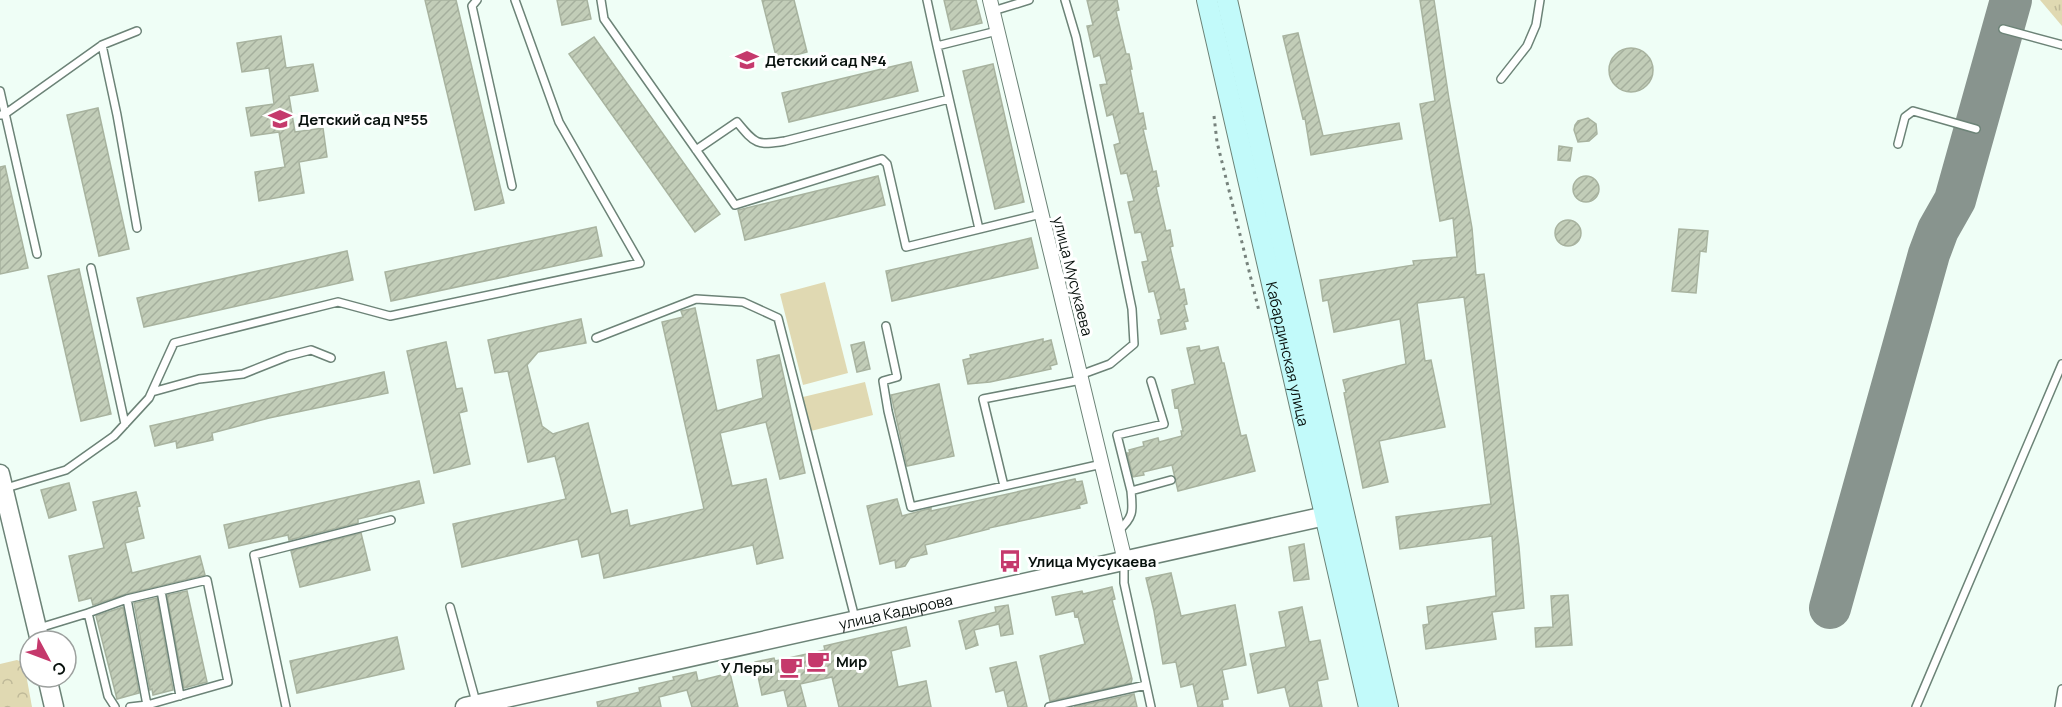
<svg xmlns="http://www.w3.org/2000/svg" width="2062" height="707" font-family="Manrope,sans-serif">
	<defs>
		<pattern id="grass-tufts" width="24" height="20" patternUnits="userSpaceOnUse" patternTransform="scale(1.5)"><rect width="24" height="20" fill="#e0d9b2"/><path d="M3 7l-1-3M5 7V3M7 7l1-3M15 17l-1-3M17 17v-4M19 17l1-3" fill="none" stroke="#bfb998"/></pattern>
		<pattern id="park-crowns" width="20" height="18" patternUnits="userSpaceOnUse" patternTransform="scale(1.5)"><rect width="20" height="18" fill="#e0d9b2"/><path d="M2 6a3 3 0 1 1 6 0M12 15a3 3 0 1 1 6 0" fill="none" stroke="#bfb998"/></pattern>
		<pattern id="building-hatch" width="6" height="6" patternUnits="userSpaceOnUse" patternTransform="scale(1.5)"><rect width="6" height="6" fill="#c2cdb8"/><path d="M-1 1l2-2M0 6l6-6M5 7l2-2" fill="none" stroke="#a5af9d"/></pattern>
	</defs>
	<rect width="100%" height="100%" fill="#effef6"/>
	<!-- grass -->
	<path fill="url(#grass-tufts)" d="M2040 0H2062V26Z"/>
	<!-- park -->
	<path fill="url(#park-crowns)" d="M17 660 24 663 32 707H0V664Z"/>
	<!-- garden -->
	<path fill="#e0d9b2" d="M825 282 848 373 803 385 780 294Z
		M865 382 873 415 811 431 803 397Z"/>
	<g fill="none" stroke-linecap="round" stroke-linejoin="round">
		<!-- taxiway -->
		<path stroke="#88948e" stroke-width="42" d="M1830 608 1929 254 1938 230 1955 200 2011 0"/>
	</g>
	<!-- building -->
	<path fill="url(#building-hatch)" stroke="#a8b39f" stroke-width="1.5" d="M425 0H456L504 203 475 210Z
		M557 0H587L591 19 562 25Z
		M762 0H794L807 52 777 60Z
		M944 0H976L982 23 951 30Z
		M1087 0H1117L1119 10 1116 11 1126 54H1129L1132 69H1130L1139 114 1143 113 1146 129H1143L1153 172 1156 171 1159 186 1156 187 1166 231 1170 230 1173 246 1170 247 1180 290 1184 289 1187 304 1184 305 1188 321 1184 322 1186 329 1161 334 1158 320 1161 319 1154 291 1149 292 1142 262 1148 261 1141 232 1135 233 1128 202 1134 201 1127 173 1121 174 1114 145 1120 143 1113 114 1107 116 1100 85 1107 84 1100 55 1094 57 1087 26 1093 25Z
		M1420 0H1434L1449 99 1472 228 1476 275 1484 274 1519 547 1524 608 1492 612 1496 639 1426 649 1423 625 1429 624 1427 607 1496 596 1492 536 1400 549 1396 517 1491 504 1464 297 1417 303 1425 361 1431 360 1445 427 1379 441 1388 482 1363 488 1344 393 1346 392 1343 380 1406 364 1400 319 1334 332 1328 300 1323 301 1320 280 1414 265 1413 261 1457 257 1453 218 1440 221 1420 104 1435 101Z
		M1298 33 1323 136 1399 123 1402 139 1311 155 1305 118 1303 119 1283 36Z
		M281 36 286 68 313 64 318 91 289 96 295 132 323 128 327 157 299 162 304 193 259 201 255 172 285 167 279 132 251 136 246 108 274 104 269 68 242 72 237 43Z
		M594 37 720 214 695 232 569 54Z
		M1609 70a22 22 0 1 1 44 0a22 22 0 1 1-44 0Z
		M911 62 918 91 789 122 782 93Z
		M993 64 1024 202 995 209 963 71Z
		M98 108 129 249 99 256 67 115Z
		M1588 118 1596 124 1597 134 1589 141 1578 142 1574 130 1575 125 1578 121Z
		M1559 146 1572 148 1570 161 1558 160Z
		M5 166 28 268 0 274V167Z
		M878 176 885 205 745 240 738 210Z
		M1573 189a13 13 0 1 1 26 0a13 13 0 1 1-26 0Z
		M1555 233a13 13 0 1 1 26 0a13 13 0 1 1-26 0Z
		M596 227 602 256 391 301 385 272Z
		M1679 229 1708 231 1706 252 1700 251 1696 293 1672 291Z
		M1031 238 1038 268 892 301 886 271Z
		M347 251 353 280 144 327 137 298Z
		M79 269 111 414 81 421 48 276Z
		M695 308 717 411 763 398 757 360 779 355 805 473 780 479 766 422 720 433 732 486 766 479 783 558 757 564 753 545 604 578 599 553 582 557 578 539 462 567 453 524 566 499 555 456 528 462 508 371 495 373 488 340 581 319 586 343 538 352 527 365 542 426 553 434 588 423 611 514 627 510 630 526 704 509 662 322 683 317 681 311Z
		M1043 339V342L1051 340 1057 364 1050 366 1051 369 990 382 968 384 963 360 971 358 970 355Z
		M446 342 456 389 462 388 467 411 459 413 470 464 434 473 407 351Z
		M864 342 870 369 857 372 851 345Z
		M1199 346 1200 351 1218 347 1222 363H1224L1241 436 1246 435 1255 471 1178 491 1172 465 1143 472 1144 475 1133 477 1127 453H1130L1129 450 1144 446 1143 442 1158 438 1159 442 1182 436 1181 431H1183L1178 407 1175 408 1172 390 1195 384 1187 348Z
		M384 372 388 393 269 418 212 433 213 440 177 448 176 441 155 446 150 426Z
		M939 384 954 456 907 466 891 395Z
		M1075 479 1076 482 1082 481 1087 503 1079 505 1080 508 989 528V529L925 545 927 554 910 558 905 566 896 568 895 560 880 564 867 506 897 499 902 516 931 508V511Z
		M419 481 424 503 358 519V523L289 540 288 535 229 548 224 525Z
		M69 483 76 510 49 518 41 490Z
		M136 492 140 506 137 507 144 538 125 543 132 573 200 556 205 575 126 594 93 605 91 598 79 601 69 556 104 548 93 502Z
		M361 533 370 570 300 587 291 551Z
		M1304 544 1309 579 1294 581 1289 547Z
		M1171 573 1181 616 1235 605 1246 665 1222 670 1228 699 1222 700 1223 707H1198L1193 684 1181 687 1176 662 1163 664 1154 611 1146 578Z
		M1112 587 1115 599 1112 600 1132 679 1131 683 1050 701 1040 656 1085 644 1078 616 1075 617 1074 611 1056 615 1052 597 1082 591 1083 594Z
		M187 591 207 682 184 688 167 595Z
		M1568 595 1572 645 1536 647 1535 628 1553 627 1551 596Z
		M157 598 173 690 153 695 152 689 150 690 134 603Z
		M1008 605 1013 634 1001 636 999 624 974 630 978 645 966 649 959 621 996 612 995 607Z
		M123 607 139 693 117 699 96 616Z
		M1302 607 1309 642 1320 640 1328 679 1317 681 1322 707H1290L1285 687 1258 693 1250 654 1286 647 1279 612Z
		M906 627 910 646 891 651 898 687 926 681 931 707H839L832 677 800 684 806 707H788L784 690 762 695 755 662 774 658 775 661 825 650 824 646Z
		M397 637 404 669 297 693 290 661Z
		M1016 662 1027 707H1008L1004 690 996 692 990 668Z
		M696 672 698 681 730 673 738 707H692L687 690 659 697 661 707H598L597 702 640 692 639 688 674 680 673 677Z
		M1134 694 1137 707H1074Z"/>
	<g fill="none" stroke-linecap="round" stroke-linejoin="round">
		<!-- service casing -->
		<g stroke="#6c8377" stroke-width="10">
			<path id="service" d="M477 0 472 6 512 186
				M601 0 604 19 735 205 882 159 887 164 906 247 1041 214
				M927 0 937 46
				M1065 0 1076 37 1132 309 1134 344 1110 364 1080 375
				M993 11 1029 0
				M2003 29 2062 45
				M102 45 117 115 137 228
				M1501 79 1527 46 1536 25 1540 0
				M0 91 37 254
				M0 115 5 114 102 45 137 31
				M1898 144 1905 117 1913 111 1976 129
				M696 150 737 122C755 144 757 146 785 141L949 99
				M979 229 937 46 997 31
				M91 268 125 424
				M886 326 897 377 883 381 888 411 911 507 1102 464
				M596 338 696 299 743 302 778 318 855 618
				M152 392 199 379 243 374 288 356 311 350 331 358
				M1004 486 983 399 1081 380
				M6 488 66 470 114 436 149 398 174 343 338 302 390 316 640 263 559 122 515 0
				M1131 491 1117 435 1164 424 1151 381
				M1118 531C1134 517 1133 511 1131 491L1171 480
				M1124 563V583L1151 707
				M161 591 180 696
				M127 599 147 705
				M450 607 476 702
				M39 628 88 613
				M115 707 108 696 88 613 127 599 207 580 228 682 147 705 130 707
				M286 707 254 555 391 520
				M1049 707 1146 685
				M1916 707 2062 364
				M2059 707 2062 689"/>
		</g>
		<!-- minor casing -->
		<g stroke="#6c8377" stroke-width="16">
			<path id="minor" d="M990 0 1125 561"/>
		</g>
		<!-- tertiary casing -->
		<g stroke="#6c8377" stroke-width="21">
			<g id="tertiary">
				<path d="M0 474 40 641"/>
				<path d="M47 677 54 707"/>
				<path id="s1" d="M465 707 1339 513"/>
			</g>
		</g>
		<!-- secondary casing -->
		<g stroke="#6c8377" stroke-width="22">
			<g id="secondary">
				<path id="s2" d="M1207 0 1369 707"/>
				<path d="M1227 0 1388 707"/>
			</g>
		</g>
		<!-- path -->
		<path stroke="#76827c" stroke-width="3" stroke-dasharray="3 4.5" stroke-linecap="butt" d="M1214 116 1217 142 1259 311"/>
		<!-- service -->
		<use href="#service" stroke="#fff" stroke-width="7"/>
		<!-- minor -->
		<use href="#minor" stroke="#fff" stroke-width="14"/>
		<!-- tertiary -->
		<use href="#tertiary" stroke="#fff" stroke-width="18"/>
		<!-- secondary -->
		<use href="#secondary" stroke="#c2fafa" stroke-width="20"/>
	</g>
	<!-- icons -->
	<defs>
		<g id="school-bare" transform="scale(1.8)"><path d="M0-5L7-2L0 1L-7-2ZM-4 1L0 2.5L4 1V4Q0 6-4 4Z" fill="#c5396c" stroke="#fff" stroke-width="2.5" paint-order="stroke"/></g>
		<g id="bus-bare" transform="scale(1.8)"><path d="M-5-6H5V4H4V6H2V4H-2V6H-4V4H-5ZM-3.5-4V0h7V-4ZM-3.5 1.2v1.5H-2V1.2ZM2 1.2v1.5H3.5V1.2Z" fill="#c5396c" stroke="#fff" stroke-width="2.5" paint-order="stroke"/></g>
		<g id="cafe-bare" transform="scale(1.8)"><path d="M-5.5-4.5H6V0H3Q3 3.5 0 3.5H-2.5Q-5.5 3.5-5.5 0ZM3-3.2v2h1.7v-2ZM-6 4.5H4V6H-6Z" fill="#c5396c" stroke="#fff" stroke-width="2.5" paint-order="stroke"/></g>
	</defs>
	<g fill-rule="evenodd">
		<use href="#school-bare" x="747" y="60"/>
		<use href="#school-bare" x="280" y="119"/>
		<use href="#bus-bare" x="1010" y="561"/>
		<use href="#cafe-bare" x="818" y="661"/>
		<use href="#cafe-bare" x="791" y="667"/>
	</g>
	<g text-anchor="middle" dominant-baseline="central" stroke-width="6" stroke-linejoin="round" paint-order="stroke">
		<!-- poi labels -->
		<g font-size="15" font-weight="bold" fill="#08110d" stroke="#fff" text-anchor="start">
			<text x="765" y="60">Детский сад №4</text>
			<text x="298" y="119">Детский сад №55</text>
			<text x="1028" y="561">Улица Мусукаева</text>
			<text x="836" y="661">Мир</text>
			<text x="773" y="667" text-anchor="end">У Леры</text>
		</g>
		<!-- street labels -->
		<g font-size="15" fill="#08110d" stroke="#fff">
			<text transform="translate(1073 276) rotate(76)">улица Мусукаева</text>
			<text stroke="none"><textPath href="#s2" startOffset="363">Кабардинская улица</textPath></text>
			<text stroke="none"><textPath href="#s1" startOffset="441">улица Кадырова</textPath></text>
		</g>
	</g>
	<!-- north arrow -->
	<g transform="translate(48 659) rotate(131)"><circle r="28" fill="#ffffff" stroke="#9ca09e" stroke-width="1.5"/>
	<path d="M0-4.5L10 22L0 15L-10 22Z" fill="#c5396c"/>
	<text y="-9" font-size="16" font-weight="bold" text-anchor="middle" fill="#08110d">С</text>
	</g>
</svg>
